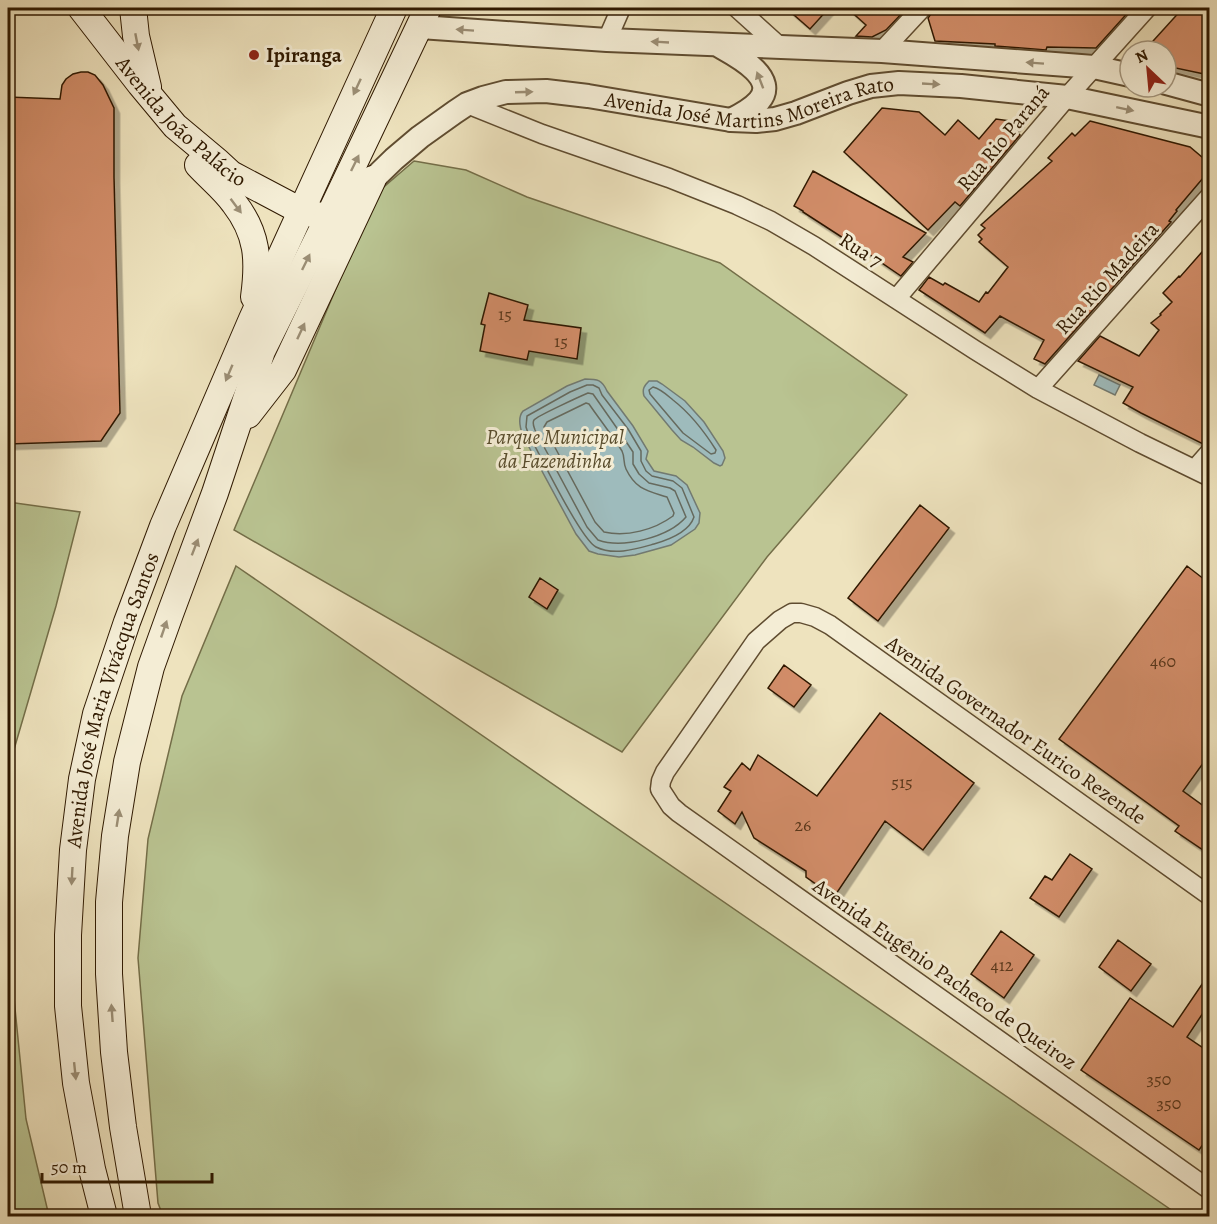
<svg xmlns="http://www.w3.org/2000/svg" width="1217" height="1224" font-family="Alegreya,serif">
	<defs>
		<filter id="shadow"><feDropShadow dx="5.5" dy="5.5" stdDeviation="0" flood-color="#0004"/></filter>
	</defs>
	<rect width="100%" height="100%" fill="#eee3be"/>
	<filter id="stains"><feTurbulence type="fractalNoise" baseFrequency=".00333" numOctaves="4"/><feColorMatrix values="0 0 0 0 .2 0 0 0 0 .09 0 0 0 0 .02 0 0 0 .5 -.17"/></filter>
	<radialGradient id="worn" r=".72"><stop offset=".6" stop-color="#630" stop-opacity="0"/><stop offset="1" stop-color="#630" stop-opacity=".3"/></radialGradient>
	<!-- green -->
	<path fill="#b9c391" stroke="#746e48" stroke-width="1.5" d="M414 161 466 170 527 197 720 263 907 395 767 557 622 752 234 530 351 253 378 192Z
		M8 502 80 512 56 606 8 770Z
		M236 566 1180 1216H163L158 1203 138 958 148 839 182 696Z
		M8 905 9 948 26 1119 49 1216H8Z"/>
	<!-- water -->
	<path fill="#9ebbbc" stroke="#727a71" stroke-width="1.5" d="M1099 375 1120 385 1115 395 1094 385Z
		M585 379C598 379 602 380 607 391L633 426 648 451 646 459 654 471 676 476 687 485 700 513 699 523 695 529 671 545 635 555 619 557 598 554 589 551 576 534 523 436C520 428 517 418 523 411L567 386Z
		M649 381H657L662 384 685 401 704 422 723 451 725 458 722 465 720 466 714 463 693 447 681 440 672 430 644 396C642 389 644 386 649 381Z"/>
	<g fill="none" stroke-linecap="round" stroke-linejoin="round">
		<!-- shore -->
		<path stroke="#666a5e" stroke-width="1.5" d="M587 385H593L599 388 602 395 628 429 641 451V461L646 471 652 476 673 481 682 488 694 517C689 532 668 540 654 544 636 549 614 556 596 547 581 540 539 453 528 433L526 427 527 416 570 392Z
			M653 387C661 389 667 395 673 400 691 414 704 431 716 450L715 453 711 454 683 433 650 394 649 390Z
			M588 393 593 394 621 434 633 452V464L639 474 649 483 670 488 675 491 686 517C669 537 623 549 598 540L587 527 535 430C534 427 532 423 534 420 537 416 581 396 588 393Z
			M586 403 589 404C600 420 612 435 622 451 625 457 623 463 626 469 636 490 648 491 667 497L674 513 673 516C654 530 627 537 604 532L595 522 544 427 547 422Z"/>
	</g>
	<!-- building -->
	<path fill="#d28d69" stroke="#2f1900" stroke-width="1.5" filter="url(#shadow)" d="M786 8H829L810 29Z
		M847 8H907L886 30 872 37 856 36 866 25Z
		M933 8H1132L1096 48 1047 47 1046 50 995 46V44L935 41 928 18 933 11Z
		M1183 8H1209V75L1166 66V51H1144Z
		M81 72H88L95 75 103 85 114 108V177L120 413 101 441 8 444V97L60 99 62 85 66 79 73 74Z
		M882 108 919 112 945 135 958 120 979 139 996 119 1018 122 1012 128 1020 135 960 206 955 202 928 230 844 152Z
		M1090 121 1190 147 1209 163V171L1176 210 1177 211 1169 221 1171 222 1045 364 1034 359 1044 340 1000 316 985 333 919 290 929 277 943 285 945 283 979 302 986 292 988 293 1008 267 979 242 982 239 978 235 985 228 981 225 1052 161 1048 158 1072 133 1075 136Z
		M813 171 926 233 903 257 913 262 901 276 854 244V245L803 212V211L794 206Z
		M1209 244V441L1203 444 1141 413 1123 403 1133 387 1078 361 1100 336 1139 356 1159 330 1151 323 1161 315 1160 314 1172 302 1163 293 1179 276 1180 277Z
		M489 293 528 305 524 320 581 328 577 359 529 351 527 360 480 351 485 325 481 324Z
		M920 505 949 528 878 621 848 598Z
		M1187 566 1209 583V755L1183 791 1209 810V854L1175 831 1179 826 1059 739Z
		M540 578 558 590 547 609 529 597Z
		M784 665 811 685 794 707 768 688Z
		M880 713 974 783 923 850 885 821 834 897 806 877V871L754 838 742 812 735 824 718 811 731 791 724 787 742 763 750 770 758 755 817 796Z
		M1070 854 1092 869 1059 917 1030 898 1045 876 1052 880Z
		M1001 931 1034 955 1004 998 971 974Z
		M1118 940 1151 964 1131 991 1099 967Z
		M1209 974V1004L1187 1037 1209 1052V1136L1199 1150 1081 1070 1130 998 1173 1027Z"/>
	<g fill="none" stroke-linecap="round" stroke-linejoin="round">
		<!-- minor casing -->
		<g stroke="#5f4c30" stroke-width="21">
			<path id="minor" d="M737 8 779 46
				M607 40 621 8
				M882 51 922 8
				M467 104 542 134 669 178 737 205 771 221 814 246 975 350 1038 389 1140 443 1210 477
				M896 299 1067 97 1147 8
				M1038 389 1210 196
				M1195 469 1210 452
				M1210 896 830 625 815 617 801 613H792L780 620 756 641 665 772 661 781 660 789 671 806 679 813 1210 1190"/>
		</g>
		<!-- tertiary casing -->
		<g stroke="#5f4c30" stroke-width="26">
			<g id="tertiary">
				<path d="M420 27 607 40 882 51 1094 67 1130 75"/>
				<path d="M721 47C737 56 779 78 759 101 751 110 741 115 731 120"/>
				<path d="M1166 83 1210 95"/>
				<path id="s1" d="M361 191 394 159 420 137 455 112 467 104 483 98 506 92 546 91 588 96 731 120 756 121 775 119 796 113 848 93 871 86 899 83 961 86 1067 97 1210 127"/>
			</g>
		</g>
		<!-- secondary casing -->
		<g stroke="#2f1900" stroke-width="28">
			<g id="secondary">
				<path id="s2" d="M81 8 140 84 175 126 218 162 231 174 301 211 317 215"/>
				<path d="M133 8 136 36 148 87"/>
				<path d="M198 165C210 178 224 189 234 203 258 234 259 260 254 297"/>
				<path d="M248 415 283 370 373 179"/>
				<path id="s3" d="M104 1216 92 1169 76 1083 68 1006V935L73 850 82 779 96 714 127 622 163 526 252 319 394 8"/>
				<path d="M138 1216 123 1127 114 1052 109 974V902L115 836 127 762 151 667 170 614 215 493 262 351 329 216 428 8"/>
			</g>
		</g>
		<!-- minor -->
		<use href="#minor" stroke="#f4edd5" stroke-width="18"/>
		<!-- tertiary -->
		<use href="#tertiary" stroke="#f4edd5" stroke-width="22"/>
		<!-- secondary -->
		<use href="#secondary" stroke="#f4edd5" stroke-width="26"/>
	</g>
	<!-- one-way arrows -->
	<defs><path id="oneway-solid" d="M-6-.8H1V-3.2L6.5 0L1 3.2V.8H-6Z" transform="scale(1.5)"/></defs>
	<g fill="#9b8e75">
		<use href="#oneway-solid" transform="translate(465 30) rotate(-176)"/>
		<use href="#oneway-solid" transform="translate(137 42) rotate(79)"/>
		<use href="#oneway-solid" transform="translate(660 42) rotate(-177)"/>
		<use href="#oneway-solid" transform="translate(1035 63) rotate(-176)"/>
		<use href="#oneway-solid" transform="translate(760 80) rotate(-111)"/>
		<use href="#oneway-solid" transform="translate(931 84) rotate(3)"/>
		<use href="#oneway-solid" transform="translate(357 87) rotate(115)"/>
		<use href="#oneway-solid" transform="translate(524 92) rotate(-2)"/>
		<use href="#oneway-solid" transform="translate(1125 109) rotate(12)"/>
		<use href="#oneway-solid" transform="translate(355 163) rotate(-64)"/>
		<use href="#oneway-solid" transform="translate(236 206) rotate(53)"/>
		<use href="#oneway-solid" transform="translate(306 262) rotate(-64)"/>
		<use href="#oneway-solid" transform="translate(301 331) rotate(-65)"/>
		<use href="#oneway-solid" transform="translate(229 373) rotate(113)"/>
		<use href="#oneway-solid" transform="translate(195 547) rotate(-69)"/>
		<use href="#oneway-solid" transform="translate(164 629) rotate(-71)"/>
		<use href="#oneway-solid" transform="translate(118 818) rotate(-81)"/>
		<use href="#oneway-solid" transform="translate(72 876) rotate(93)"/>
		<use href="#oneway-solid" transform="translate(112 1013) rotate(-94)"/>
		<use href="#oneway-solid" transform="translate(75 1071) rotate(84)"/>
	</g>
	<!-- markers -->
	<circle fill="#8f2418" stroke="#f4edd5" stroke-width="2" cx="254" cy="55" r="6"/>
	<g text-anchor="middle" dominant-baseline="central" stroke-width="6" stroke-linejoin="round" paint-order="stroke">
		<!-- number labels -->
		<g font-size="18" fill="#58361a">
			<text x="505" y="314">15</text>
			<text x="561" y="341">15</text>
			<text x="1163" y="661">460</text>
			<text x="902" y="782">515</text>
			<text x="803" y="825">26</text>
			<text x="1002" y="965">412</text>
			<text x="1159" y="1079">350</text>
			<text x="1169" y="1103">350</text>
		</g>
		<!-- poi labels -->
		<g font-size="21" font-weight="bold" fill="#2f1900" stroke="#f4edd5" text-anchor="start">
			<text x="266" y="55">Ipiranga</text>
		</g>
		<!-- street labels -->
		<g font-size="21" fill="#2f1900" stroke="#f4edd5">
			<text stroke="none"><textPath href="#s1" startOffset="426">Avenida José Martins Moreira Rato</textPath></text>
			<text stroke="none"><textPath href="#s2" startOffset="152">Avenida João Palácio</textPath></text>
			<text transform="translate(1003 138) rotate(-50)">Rua Rio Paraná</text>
			<text transform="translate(861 250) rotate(33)">Rua 7</text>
			<text transform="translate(1107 278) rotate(-48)">Rua Rio Madeira</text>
			<text stroke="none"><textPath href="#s3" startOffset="525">Avenida José Maria Vivácqua Santos</textPath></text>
			<text transform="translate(1016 730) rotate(35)">Avenida Governador Eurico Rezende</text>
			<text transform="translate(945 974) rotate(35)">Avenida Eugênio Pacheco de Queiroz</text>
		</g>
		<!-- park labels -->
		<g font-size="21" font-style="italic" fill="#584c2c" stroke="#f4edd5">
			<text x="555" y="437">Parque Municipal<tspan x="555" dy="24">da Fazendinha</tspan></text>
		</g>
	</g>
	<!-- margin -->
	<rect width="1217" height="1224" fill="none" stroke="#eee3be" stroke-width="30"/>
	<rect x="9" y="9" width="1199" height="1206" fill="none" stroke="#2f1900" stroke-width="3"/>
	<rect x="15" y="15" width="1187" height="1194" fill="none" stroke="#2f1900" stroke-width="1.5"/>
	<!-- north arrow -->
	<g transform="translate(1148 69) rotate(334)"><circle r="28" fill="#f4edd5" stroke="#a59880" stroke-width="1.5"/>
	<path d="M0-4.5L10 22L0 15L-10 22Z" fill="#8f2418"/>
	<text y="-9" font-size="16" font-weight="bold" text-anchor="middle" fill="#2f1900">N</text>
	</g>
	<!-- scale -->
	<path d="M42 1173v9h170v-9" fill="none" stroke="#2f1900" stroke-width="3"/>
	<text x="51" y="1173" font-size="18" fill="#2f1900" stroke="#f4edd5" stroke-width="4.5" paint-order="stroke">50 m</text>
	<rect width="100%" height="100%" filter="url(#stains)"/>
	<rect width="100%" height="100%" fill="url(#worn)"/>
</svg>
